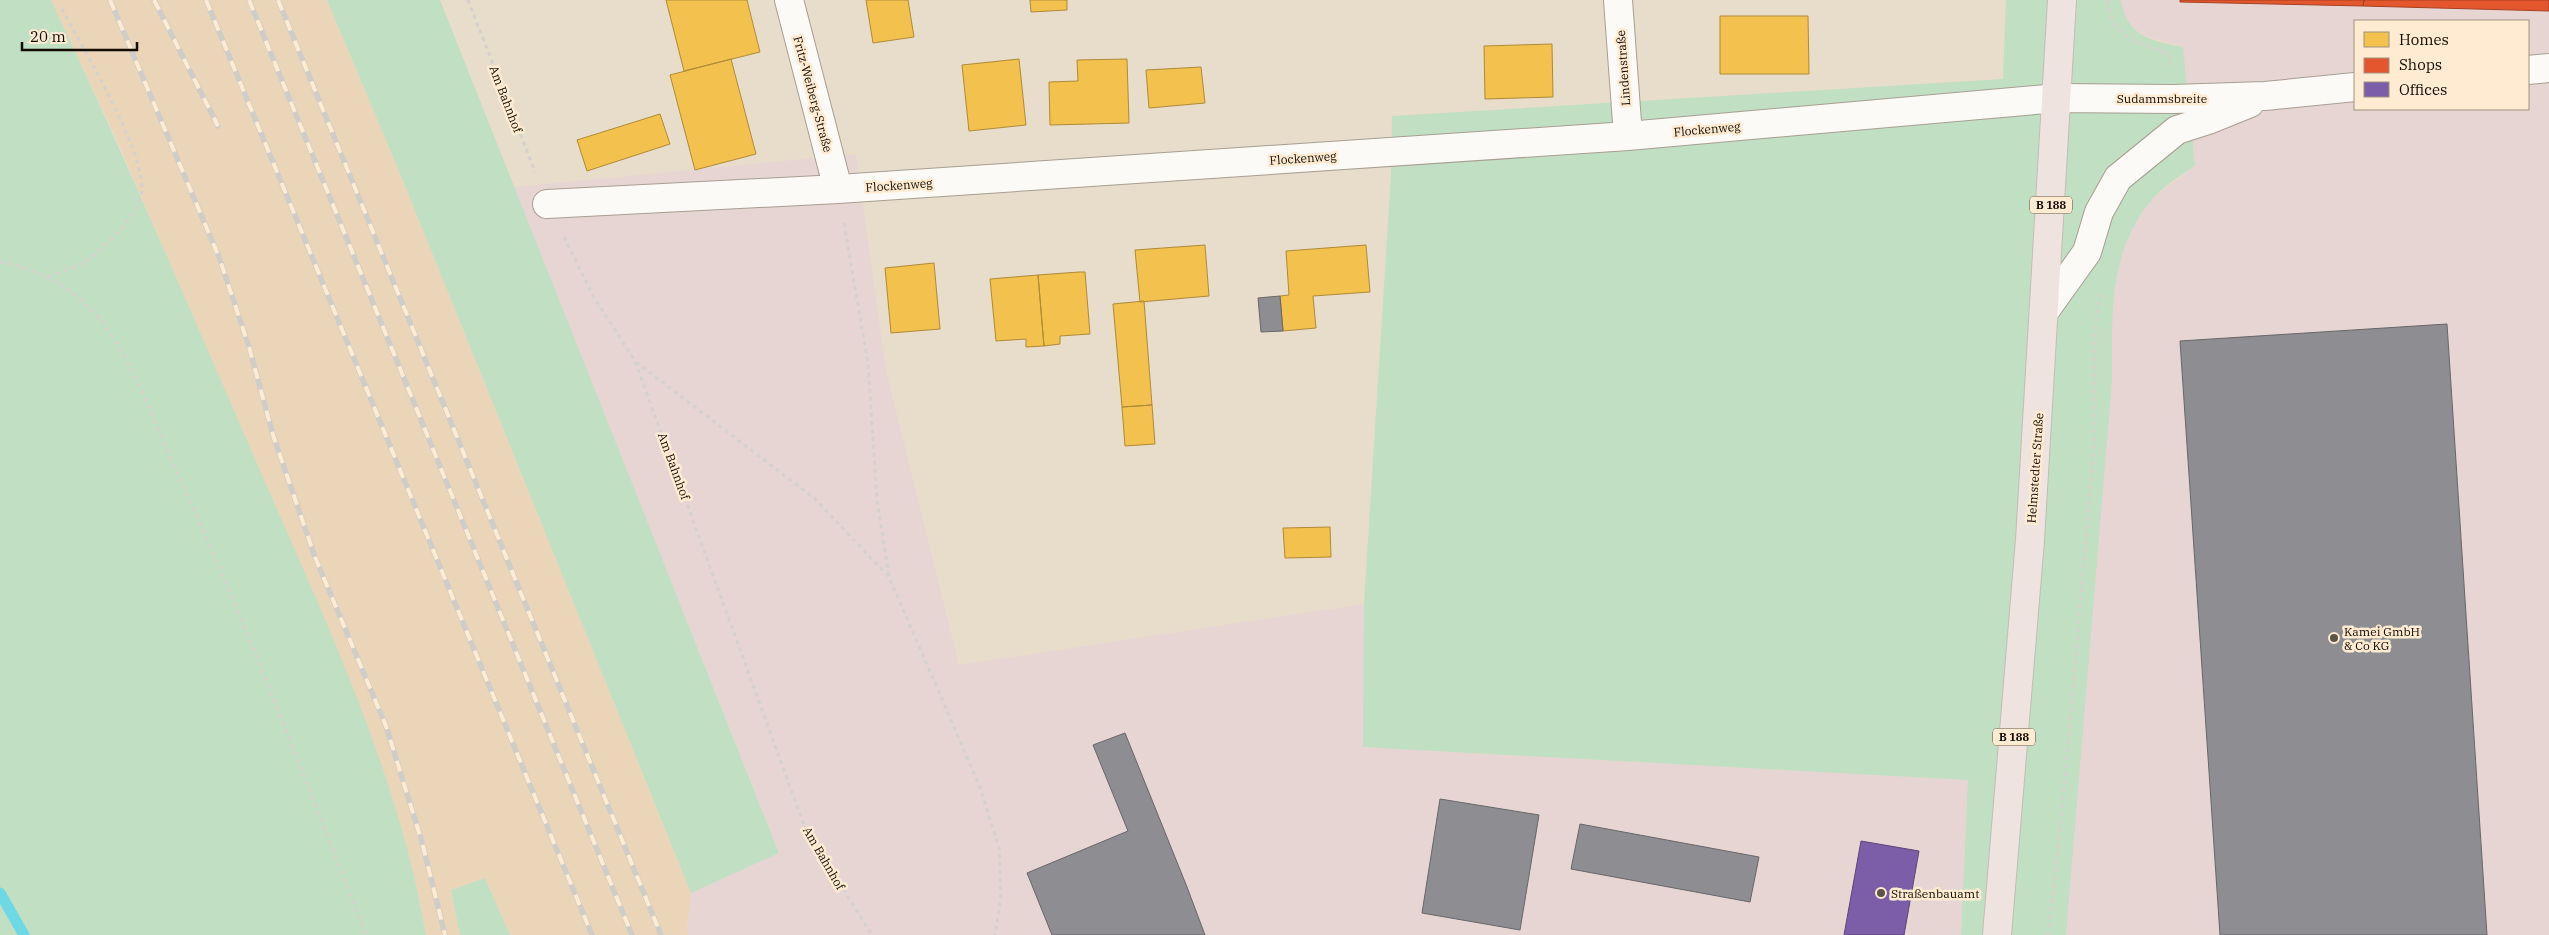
<svg xmlns="http://www.w3.org/2000/svg" width="2549" height="935" font-family="'IBM Plex Serif',serif">
	<rect width="100%" height="100%" fill="#e8dccb"/>
	<!-- built -->
	<path fill="#ead5b9" d="M51 0H327L399 171 691 893 687 930 689 935H510L485 878 451 890 460 935H426L419 897 393 801 349 680 118 143Z"/>
	<!-- industrial -->
	<path fill="#e7d5d4" fill-rule="evenodd" d="M2121 0H2549V935H2066L2112 381V301L2121 259 2131 228 2151 200 2195 165 2183 47 2145 36 2130 27 2123 14ZM2355 21H2528V109H2355Z
		M856 154 886 371 959 665 1364 604V747L1968 780 1961 935H689L687 930 691 893 779 852 514 187Z"/>
	<!-- green -->
	<path fill="#c1dfc2" d="M0 0H51C126 159 195 321 265 482 329 628 399 777 426 935H0Z
		M327 0H440L779 853 691 893 399 171Z
		M2006 0H2121C2126 36 2152 41 2183 47L2195 166C2179 176 2162 187 2150 202 2108 253 2112 318 2112 381L2066 935H1961L1968 780 1363 747 1364 604 1391 175 1392 116 2003 79Z
		M485 878 510 935H460L451 890Z"/>
	<!-- homes -->
	<path fill="#f2c14e" stroke="#af8a37" d="M666 0H747L760 52 684 71Z
		M866 0H908L914 37 873 43Z
		M1030 0H1067V10L1031 12Z
		M1720 16H1808L1809 74H1720Z
		M1552 44 1553 97 1485 99 1484 46Z
		M731 59 756 154 695 170 670 75Z
		M1019 59 1026 125 969 131 962 65Z
		M1127 59 1129 123 1050 125 1049 82 1078 81 1077 60Z
		M1201 67 1205 103 1149 108 1146 70Z
		M660 114 670 144 587 171 577 140Z
		M1205 245 1209 296 1140 302 1135 250Z
		M1366 245 1370 292 1313 296 1316 328 1283 331 1280 296 1289 295 1286 251Z
		M934 263 940 329 891 333 885 268Z
		M1079 272H1085L1090 334 1060 336V344L1044 346 1038 275Z
		M1038 275 1044 346 1026 347V339L996 341 990 279Z
		M1144 301 1152 405 1122 407 1113 304Z
		M1152 405 1155 444 1125 446 1122 407Z
		M1330 527 1331 557 1285 558 1283 528Z"/>
	<!-- shops -->
	<path fill="#e4572e" stroke="#a54021" d="M2180 0H2364L2363 6 2180 2Z
		M2364 0H2549V11L2363 6Z"/>
	<!-- offices -->
	<path fill="#7b5ea7" stroke="#5c4576" d="M1861 841 1919 851 1904 935H1844Z"/>
	<!-- industry -->
	<path fill="#8d8d92" stroke="#686667" d="M1280 296 1283 331 1261 332 1258 298Z
		M2447 324 2487 935H2220L2180 341Z
		M1125 733 1187 887 1205 935H1052L1027 873 1128 831 1093 745Z
		M1440 799 1539 815 1520 930 1422 913Z
		M1580 824 1759 857 1750 902 1571 869Z"/>
	<g fill="none" stroke-linecap="round" stroke-linejoin="round">
		<!-- stream -->
		<path stroke="#6ed9e4" stroke-width="11" d="M0 893 24 935"/>
		<!-- minor casing -->
		<g stroke="#a89e91" stroke-width="30">
			<path id="minor" d="M789 0 838 189
				M1618 0 1628 136
				M2528 70 2549 68
				M547 204 838 189 1628 136 2058 98 2173 99 2265 96 2355 87
				M2044 312 2087 252 2099 212 2118 178 2177 130 2208 120 2250 103"/>
		</g>
		<!-- major casing -->
		<g stroke="#c3bdb5" stroke-width="30">
			<path id="major" d="M1997 935 2030 540 2062 0"/>
		</g>
		<!-- path -->
		<path stroke="#d5d1cc" stroke-width="3" stroke-dasharray="4 4" stroke-linecap="butt" d="M468 0 535 172
			M2108 0C2108 35 2142 45 2169 54L2170 65
			M844 223 868 364 877 500 889 576
			M564 237 593 296 635 361 805 828 872 935
			M0 262C43 269 79 292 105 326 134 364 157 428 177 472 247 623 305 780 366 935
			M49 277C60 272 73 268 84 262 102 252 135 217 141 197 151 159 80 44 61 7
			M636 362 814 498 889 577 980 787 999 848 1001 896 995 935
			M2048 935C2068 773 2079 610 2094 448 2098 396 2089 345 2101 293"/>
		<!-- minor -->
		<use href="#minor" stroke="#fcfaf7" stroke-width="28"/>
		<!-- major -->
		<use href="#major" stroke="#eee3df" stroke-width="28"/>
		<!-- rail casing -->
		<g stroke="#d0cdc8" stroke-width="5.5">
			<path id="rail" d="M110 0 219 257 249 347 273 435 315 557 386 726 422 842 445 935
				M154 0 218 126
				M206 0 592 935
				M249 0 632 935
				M278 0 661 935"/>
		</g>
		<!-- rail -->
		<use href="#rail" stroke="#feebd2" stroke-width="4" stroke-dasharray="11" stroke-linecap="butt"/>
	</g>
	<!-- markers -->
	<g fill="#5d5448" stroke="#feebd2" stroke-width="2">
		<circle cx="2334" cy="638" r="5"/>
		<circle cx="1881" cy="893" r="5"/>
	</g>
	<g text-anchor="middle" dominant-baseline="central" stroke-width="5" stroke-linejoin="round" paint-order="stroke">
		<!-- shield labels -->
		<g fill="#feebd2" stroke="#594e40" stroke-width="1">
			<rect x="2030" y="196.5" width="42" height="17" rx="4"/>
			<rect x="1993" y="728.5" width="42" height="17" rx="4"/>
		</g>
		<g font-size="11" font-weight="bold" fill="#120b02">
			<text x="2051" y="205">B 188</text>
			<text x="2014" y="737">B 188</text>
		</g>
		<!-- street labels -->
		<g font-size="12" fill="#120b02" stroke="#feebd2">
			<text transform="translate(1623 68) rotate(-94)">Lindenstraße</text>
			<text transform="translate(813 94) rotate(75)">Fritz-Weiberg-Straße</text>
			<text x="2162" y="98">Sudammsbreite</text>
			<text transform="translate(506 99) rotate(69)">Am Bahnhof</text>
			<text transform="translate(1707 129) rotate(-5)">Flockenweg</text>
			<text transform="translate(1303 158) rotate(-4)">Flockenweg</text>
			<text transform="translate(899 185) rotate(-4)">Flockenweg</text>
			<text transform="translate(674 466) rotate(70)">Am Bahnhof</text>
			<text transform="translate(2035 468) rotate(-86)">Helmstedter Straße</text>
			<text transform="translate(824 858) rotate(60)">Am Bahnhof</text>
		</g>
		<!-- poi labels -->
		<g font-size="12" fill="#120b02" stroke="#feebd2" text-anchor="start">
			<text x="2344" y="631">Kamei GmbH<tspan x="2344" dy="14">&amp; Co KG</tspan></text>
			<text x="1891" y="893">Straßenbauamt</text>
		</g>
	</g>
	<!-- legend -->
	<rect x="2354" y="20" width="175" height="90" fill="#feebd2" stroke="#a0917f"/>
	<rect x="2364" y="32" width="25" height="15" fill="#f2c14e" stroke="#a0917f"/>
	<text x="2399" y="45" font-size="15" fill="#120b02">Homes</text>
	<rect x="2364" y="58" width="25" height="15" fill="#e4572e" stroke="#a0917f"/>
	<text x="2399" y="70" font-size="15" fill="#120b02">Shops</text>
	<rect x="2364" y="82" width="25" height="15" fill="#7b5ea7" stroke="#a0917f"/>
	<text x="2399" y="95" font-size="15" fill="#120b02">Offices</text>
	<!-- scale -->
	<path d="M22 42v8h115v-8" fill="none" stroke="#120b02" stroke-width="2.5"/>
	<text x="30" y="42" font-size="15" fill="#120b02" stroke="#feebd2" stroke-width="4" paint-order="stroke">20 m</text>
</svg>
